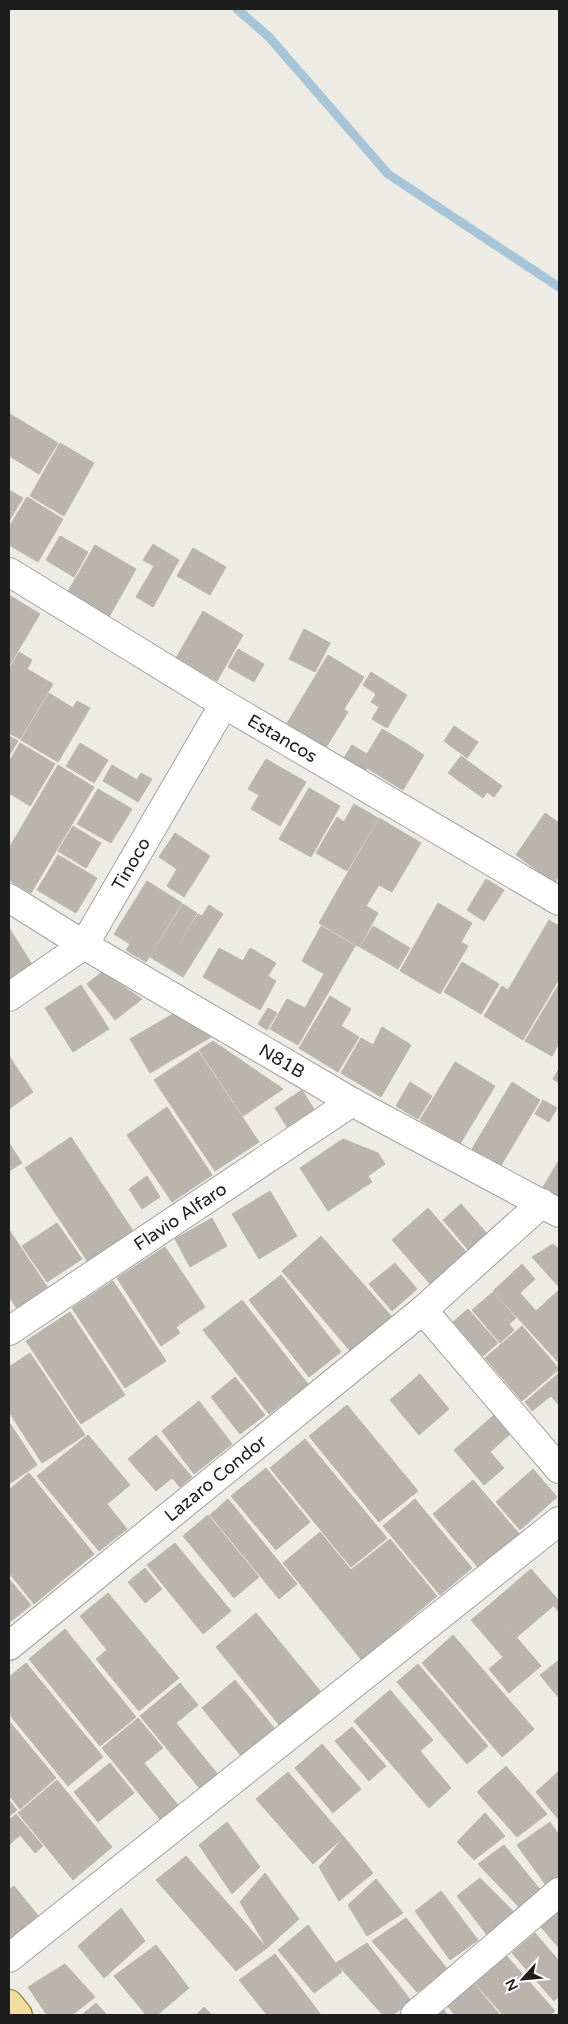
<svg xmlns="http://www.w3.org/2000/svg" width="568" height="2024" font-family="'Varela Round',sans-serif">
	<rect width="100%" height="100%" fill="#edece4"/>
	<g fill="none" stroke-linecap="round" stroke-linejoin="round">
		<!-- stream -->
		<path stroke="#a8c5d7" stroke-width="9" d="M237 9 269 37 388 174 559 287"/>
	</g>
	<!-- building -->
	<path fill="#bab4ad" stroke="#beb4a7" d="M10 414 58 443 39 474 9 456Z
		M60 443 94 463 64 516 30 496Z
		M9 490 23 498 9 521Z
		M27 497 63 519 38 562 9 545V527Z
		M60 536 88 552 74 577 46 560Z
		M153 544 179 560 153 607 136 597 154 566 143 560Z
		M95 545 136 569 109 617 67 593Z
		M193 548 226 567 210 595 177 576Z
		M9 595 40 614 9 666Z
		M203 611 243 635 217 681 176 658Z
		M304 629 330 643 315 672 289 659Z
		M238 649 264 664 254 682 228 667Z
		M19 652 32 660 27 669 53 684 20 739 9 733V669Z
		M328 655 364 677 344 709 348 712 325 749 286 725Z
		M371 672 407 695 387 728 372 719 379 707 371 702 376 694 363 685Z
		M49 693 73 708 77 701 90 708 58 762 21 740Z
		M454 726 478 742 467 758 444 741Z
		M382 729 407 744 385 779 367 768 365 771 344 758 352 745 367 754Z
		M9 736 18 741 9 756Z
		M20 743 55 764 30 806 9 793V762Z
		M80 743 108 760 94 783 66 766Z
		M407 744 424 755 403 790 385 779Z
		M461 756 502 786 494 797 487 792 483 798 448 773Z
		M266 759 306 782 280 826 251 809 259 795 248 789Z
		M58 765 94 787 31 893 9 880V848Z
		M112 765 137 780 141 773 152 779 138 802 103 781Z
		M309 788 340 806 311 857 279 839Z
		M98 789 132 809 111 843 77 824Z
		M354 804 378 818 347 871 316 853 337 817 344 822Z
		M545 813 559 823V876L555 883 516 855Z
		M379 818 421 843 392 892 379 885 366 906 378 913 359 947 319 923Z
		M73 826 101 843 86 868 58 851Z
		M175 833 210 856 184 897 167 886 177 869 159 857Z
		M58 855 97 878 76 913 37 890Z
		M486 879 504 890 484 921 467 910Z
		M147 881 182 903 146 962 126 950 130 944 114 934Z
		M438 903 472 923 461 942 468 946 440 994 400 971Z
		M183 904 197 913 165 966 150 957Z
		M209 905 223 914 183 977 165 966 198 914 202 916Z
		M549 920 559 926V979L523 1040 484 1016 502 986 508 990Z
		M321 926 355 946 298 1045 270 1029 287 999 305 1008 324 974 302 961Z
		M373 926 410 948 398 969 360 947Z
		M9 928 33 966 9 982Z
		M219 948 243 961 250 948 276 963 268 976 276 981 260 1010 203 977Z
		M462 962 499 984 481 1014 444 992Z
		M102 972 142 999 115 1020 87 984Z
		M559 984V1043L552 1056 525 1041Z
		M81 985 109 1029 73 1052 45 1008Z
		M330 996 351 1009 341 1026 359 1037 338 1072 299 1048Z
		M268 1008 277 1013 267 1030 258 1024Z
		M178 1011 203 1024 211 1037 150 1073 130 1039Z
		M382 1027 411 1045 381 1097 341 1073 361 1038 373 1045Z
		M213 1041 283 1089 243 1116 199 1050Z
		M198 1051 259 1142 215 1171 154 1080Z
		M9 1056 33 1092 9 1109Z
		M455 1062 495 1086 460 1144 420 1120Z
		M559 1069V1083L553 1079Z
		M410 1082 432 1096 418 1119 396 1106Z
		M512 1082 540 1100 500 1167 472 1149Z
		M302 1090 314 1109 287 1127 275 1108Z
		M543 1100 557 1108 549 1122 535 1114Z
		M167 1107 212 1175 172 1202 127 1135Z
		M71 1137 133 1231 88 1262 25 1168Z
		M343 1139 378 1153 385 1164 368 1176 372 1182 328 1211 300 1168Z
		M9 1143 22 1163 9 1171Z
		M559 1160V1200L542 1189Z
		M147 1176 160 1197 142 1209 129 1189Z
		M270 1191 297 1236 259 1259 232 1214Z
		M461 1204 490 1237 471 1253 443 1220Z
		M428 1208 467 1253 431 1285 392 1240Z
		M212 1218 227 1246 190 1267 175 1239Z
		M57 1223 82 1259 47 1282 22 1246Z
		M9 1230 48 1288 17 1309 9 1296Z
		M321 1236 393 1318 352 1353 282 1271Z
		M553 1244 559 1249V1287L532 1257Z
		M165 1247 205 1307 176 1327 180 1333 161 1346 117 1278Z
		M395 1263 417 1289 392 1311 369 1284Z
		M522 1264 535 1279 520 1293 536 1311 559 1290V1363L493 1291Z
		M281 1275 341 1352 309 1377 249 1300Z
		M113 1281 166 1361 125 1388 72 1308Z
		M493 1292 516 1318 509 1324 514 1330 500 1343 472 1310Z
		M242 1300 308 1384 269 1414 203 1330Z
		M468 1309 498 1343 483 1356 453 1322Z
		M70 1312 125 1395 81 1424 26 1341Z
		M522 1326 559 1369 522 1401 485 1358Z
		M30 1353 85 1435 42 1463 9 1412V1367Z
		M559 1373V1405L551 1396 532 1411 525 1402Z
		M420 1374 449 1409 419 1435 390 1400Z
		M235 1377 265 1415 240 1434 211 1397Z
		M199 1401 232 1444 194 1474 162 1431Z
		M347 1405 418 1491 379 1522 309 1436Z
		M494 1415 510 1434 490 1452 504 1468 484 1485 454 1450Z
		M9 1422 37 1465 9 1484Z
		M88 1435 130 1485 107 1504 127 1529 99 1551 37 1476Z
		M156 1435 192 1477 180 1487 172 1478 156 1491 128 1459Z
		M305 1439 387 1538 351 1567 270 1468Z
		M266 1468 310 1522 276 1550 231 1496Z
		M533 1469 557 1497 520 1530 496 1502Z
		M29 1473 94 1554 34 1604 9 1573V1490Z
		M473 1480 522 1537 482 1572 433 1514Z
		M228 1499 297 1584 279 1599 210 1515Z
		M415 1499 472 1568 440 1595 383 1526Z
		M208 1515 259 1577 234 1598 183 1536Z
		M320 1532 402 1632 364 1663 283 1563Z
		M390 1539 437 1596 399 1628 351 1570Z
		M175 1543 231 1611 203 1634 147 1565Z
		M145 1568 162 1589 145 1603 128 1582Z
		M531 1569 559 1601 517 1637 489 1605Z
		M9 1579 31 1605 9 1623Z
		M108 1593 179 1678 139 1711 96 1659 107 1650 80 1616Z
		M559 1602V1612L554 1606Z
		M489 1605 541 1666 509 1693 489 1669 503 1657 471 1620Z
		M256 1613 321 1692 280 1726 216 1647Z
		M65 1629 136 1717 100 1746 29 1659Z
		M453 1635 534 1729 502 1757 422 1663Z
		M559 1660V1698L540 1675Z
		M26 1663 103 1757 68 1786 9 1714V1677Z
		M418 1664 488 1746 467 1764 397 1682Z
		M235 1680 279 1734 246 1762 202 1708Z
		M180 1683 198 1705 176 1723 224 1782 206 1796 140 1716Z
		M390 1690 433 1740 420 1751 451 1788 429 1808 354 1721Z
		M138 1718 163 1748 144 1763 182 1810 164 1824 102 1748Z
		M9 1721 56 1778 20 1809 9 1795Z
		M352 1727 386 1766 369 1781 335 1741Z
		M322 1744 361 1789 333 1813 295 1768Z
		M110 1763 134 1793 98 1822 74 1792Z
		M506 1766 547 1814 517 1837 477 1792Z
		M559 1771V1820L536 1792Z
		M288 1772 344 1837 313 1864 256 1799Z
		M57 1780 112 1847 73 1880 18 1813Z
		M9 1800 17 1810 9 1816Z
		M485 1813 505 1836 474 1860 457 1842Z
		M16 1814 43 1846 35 1853 20 1835 9 1845V1820Z
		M227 1822 260 1867 232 1894 199 1845Z
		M550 1822 559 1835V1879L548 1888 517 1845Z
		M344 1837 373 1873 339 1901 319 1867Z
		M504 1845 542 1892 521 1909 478 1864Z
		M186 1856 267 1948 236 1971 156 1880Z
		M265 1873 299 1919 267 1948 240 1902Z
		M480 1878 516 1914 487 1935 457 1896Z
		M376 1879 403 1913 367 1936 348 1905Z
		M14 1886 44 1923 9 1952V1890Z
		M441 1891 478 1940 450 1960 415 1911Z
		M121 1908 145 1941 104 1978 78 1946Z
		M559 1910V1948L541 1927Z
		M406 1918 449 1971 417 1992 372 1941Z
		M308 1925 342 1972 314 1993 278 1950Z
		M535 1933 559 1961V1996L554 2001 512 1953Z
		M367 1943 412 2002 392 2015H383L336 1963Z
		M156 1945 189 1988 157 2015H146L114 1976Z
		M504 1953 555 2011 550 2015H503L473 1981Z
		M275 1954 321 2015H267L239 1980Z
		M65 1964 95 1997 72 2015H47L28 1987Z
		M470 1979 500 2015H455L443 2001Z
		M96 2003 107 2015H82Z
		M204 2007 212 2015H196Z
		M441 2007 448 2015H431Z"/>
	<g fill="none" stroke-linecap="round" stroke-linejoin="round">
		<!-- minor casing -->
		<g stroke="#a1a1a1" stroke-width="30">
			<g id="minor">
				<path id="s1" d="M9 572 224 704 559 901"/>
				<path id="s2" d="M9 898 84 945 352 1102 559 1213"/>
				<path id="s3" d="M9 997 84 945 224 704"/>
				<path d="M423 1310 559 1469"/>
				<path id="s4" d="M9 1331 352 1102"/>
				<path id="s5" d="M9 1646 423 1310 542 1203"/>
				<path d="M9 1958 559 1521"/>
				<path d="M415 2015 559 1892"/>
			</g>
		</g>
		<!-- major casing -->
		<g stroke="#89730d" stroke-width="30">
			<path id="major" d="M9 2004 18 2015"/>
		</g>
		<!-- minor -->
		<use href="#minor" stroke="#fff" stroke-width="28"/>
		<!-- major -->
		<use href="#major" stroke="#f3dda2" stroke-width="28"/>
	</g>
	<g text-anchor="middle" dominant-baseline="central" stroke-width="4" stroke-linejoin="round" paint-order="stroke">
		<!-- street labels -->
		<g font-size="18" fill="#1d1d1d" stroke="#fff">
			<text stroke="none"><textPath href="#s1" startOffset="320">Estancos</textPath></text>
			<text stroke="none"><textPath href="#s3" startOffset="185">Tinoco</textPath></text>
			<text stroke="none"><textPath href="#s2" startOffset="318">N81B</textPath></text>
			<text stroke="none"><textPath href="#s4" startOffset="206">Flavio Alfaro</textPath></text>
			<text stroke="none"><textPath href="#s5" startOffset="266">Lazaro Condor</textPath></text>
		</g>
	</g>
	<!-- border -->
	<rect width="568" height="2024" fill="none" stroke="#1d1d1d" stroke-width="20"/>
	<!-- north arrow -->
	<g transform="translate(523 1979) rotate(243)" stroke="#ffffff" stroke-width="4" paint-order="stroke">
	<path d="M0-4L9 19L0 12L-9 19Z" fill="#1d1d1d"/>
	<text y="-8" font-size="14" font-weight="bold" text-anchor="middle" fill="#1d1d1d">N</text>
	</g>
</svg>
